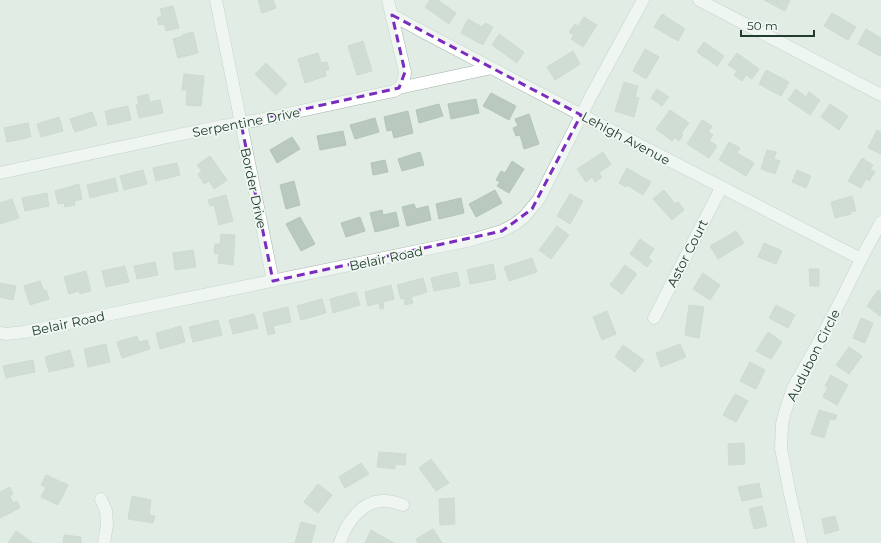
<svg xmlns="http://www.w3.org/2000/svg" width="881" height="543" font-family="Montserrat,sans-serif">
	<rect width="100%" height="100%" fill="#e1ece4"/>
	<!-- building -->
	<path fill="#b9c9bf" stroke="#b3c5b9" d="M258 0H273L276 8 262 13Z
		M430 0H438L456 13 449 24 425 7Z
		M764 0H790L785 11Z
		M173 6 179 28 166 31 164 24 159 25 157 18 162 16 160 9Z
		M832 13 856 27 848 40 824 26Z
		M662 14 685 29 678 41 654 27Z
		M584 17 597 25 583 47 571 39 574 35 569 32 575 24 578 26Z
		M468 19 482 27 485 23 493 27 483 45 461 33Z
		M866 29 881 38V54L880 56 858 44Z
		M193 32 198 53 178 58 173 39 183 36 182 35Z
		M499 34 524 52 517 63 492 45Z
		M363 41 372 71 357 75 348 46Z
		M704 42 724 56 717 66 697 52Z
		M645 49 659 57 646 79 633 71Z
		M573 51 580 64 555 80 547 67Z
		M318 53 321 63 327 62 329 69 325 71 326 76 305 83 298 59Z
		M737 53 759 69 752 79 746 75 742 81 734 75 737 71 728 65Z
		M266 63 287 84 276 95 255 74Z
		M766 70 789 82 781 96 759 84Z
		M184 74 204 76 201 106 186 105 187 90H182Z
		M624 82 638 86 635 97 639 98 634 117 615 111Z
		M657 89 669 97 662 106 651 98Z
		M796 89 806 97 809 92 820 100 810 115 788 100Z
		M491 93 516 106 509 120 483 106Z
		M148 94 150 102 160 100 163 113 139 118 136 105 139 104 137 97Z
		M476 99 479 113 451 119 448 104Z
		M439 104 443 116 419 123 416 110Z
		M830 104 848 116 839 130 821 117Z
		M128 106 131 120 108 125 105 111Z
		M670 110 689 123 681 133 683 135 679 141 674 137 672 141 656 129Z
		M408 111 413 133 394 138 392 130 387 131 384 117Z
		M92 112 97 125 75 132 70 119Z
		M529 114 539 144 524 149 520 135 516 136 513 128 518 126 515 119Z
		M59 117 63 131 41 137 37 124Z
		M375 118 379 132 355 139 350 125Z
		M702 120 712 126 708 132 713 135 709 140 717 146 709 158 687 144Z
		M28 123 31 137 7 142 4 128Z
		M877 130 881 132V154L868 148Z
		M343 131 346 145 320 150 317 136Z
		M292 137 300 149 277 163 270 150Z
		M729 142 740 148 737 153 754 163 746 176 719 160Z
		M767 150 776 152 774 159 780 161 775 174 761 169Z
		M420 152 424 165 402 171 398 159Z
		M603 152 611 164 599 173 602 177 595 182 592 177 586 182 577 169Z
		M210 156 227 180 214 189 209 181 204 184 198 174 202 171 197 165Z
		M862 158 873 165 870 169 875 172 869 181 866 179 861 188 848 181Z
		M385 160 388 172 373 175 371 163Z
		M512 161 524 169 509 193 497 186 500 182 496 180 501 171 505 173Z
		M177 163 180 175 156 181 153 168Z
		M627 168 651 182 643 195 627 185 626 187 619 183Z
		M143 170 147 184 124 190 120 176Z
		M797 170 811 176 806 188 792 182Z
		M115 178 118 191 90 198 87 185Z
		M294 181 300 205 286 209 280 185Z
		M79 184 82 199 74 201 75 205 65 207 64 203 58 204 55 191Z
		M495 190 502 203 476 217 469 204Z
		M664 190 675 204 678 202 684 210 672 220 653 199Z
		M47 193 49 206 25 211 22 198Z
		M570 194 583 201 570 224 557 216Z
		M226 195 233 221 219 225 214 205 210 206 208 200Z
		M852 196 856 211 851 212V214L835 218 831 202Z
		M461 198 464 213 439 219 436 204Z
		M12 199 19 218 0 224V203Z
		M414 204 416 209 428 206 431 220 407 226 402 207Z
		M382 210 383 215 396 212 399 226 375 232 370 213Z
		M300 217 315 244 301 251 286 224Z
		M360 217 365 231 346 237 341 223Z
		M557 226 569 235 551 259 539 250Z
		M736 231 744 243 718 259 710 246Z
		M221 234 235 235 233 265 218 263 219 254 214 253 215 244H220Z
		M640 239 654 249 648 258 652 261 647 267 630 254Z
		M764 243 782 251 776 264 758 257Z
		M193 250 196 267 175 270 173 253Z
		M532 258 537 272 509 281 504 267Z
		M155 262 158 275 137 279 134 266Z
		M493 264 496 279 470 284 467 270Z
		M625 265 637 274 622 294 610 285Z
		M125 266 129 282 106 287 102 271Z
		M809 269H819V286H810Z
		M86 271 91 291 80 294 79 291 69 294 64 277Z
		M457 272 460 286 434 291 431 278Z
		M703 273 720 285 710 300 693 289Z
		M423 278 427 292 411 297 413 303 405 305 404 298 401 299 397 285Z
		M40 281 44 291 46 290 49 299 30 305 24 286Z
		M0 283 16 286 13 300 0 297Z
		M391 285 394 299 383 302 384 308 380 309 379 303 368 306 365 292Z
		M878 290 881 292V314L880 316 867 306Z
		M356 292 360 305 333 313 330 299Z
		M322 299 326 313 301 320 297 306Z
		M689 305 704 307 699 338 685 335Z
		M776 305 795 315 788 328 769 318Z
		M288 307 291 322 273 326 275 333 268 335 263 313Z
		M607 311 616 334 602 340 593 317Z
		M254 314 258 328 233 334 229 320Z
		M861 318 873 323 865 343 853 338Z
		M218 320 222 335 193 342 189 327Z
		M181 326 185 342 160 349 156 333Z
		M768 332 782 342 771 359 756 351Z
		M137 336 139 342 147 340 150 349 122 358 117 342Z
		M106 344 110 362 88 367 84 349Z
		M680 344 686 357 661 367 656 353Z
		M623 345 644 360 635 372 615 357Z
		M849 347 862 356 849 374 836 365Z
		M70 350 74 366 49 372 45 357Z
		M33 360 35 372 6 378 3 366Z
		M750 362 765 370 756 389 740 381Z
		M831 375 848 385 837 405 823 397 828 387 825 386Z
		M735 394 748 401 736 422 723 415Z
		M819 410 837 415 835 420 830 419 824 438 811 434Z
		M744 443 745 464 729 465 728 444Z
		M379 452 406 454 405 465 395 464V469L377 467Z
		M431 459 449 483 436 491 419 468Z
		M361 463 369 474 345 488 339 477Z
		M46 475 68 485 58 505 41 497 46 487 41 485Z
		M759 483 762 497 742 501 738 487Z
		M318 484 332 495 318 513 304 502Z
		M10 487 13 494 10 496 13 503 17 501 20 508 0 518V492Z
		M132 496 151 500 149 515 155 516 153 523 128 519Z
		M454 498 455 524 440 525 439 499Z
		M762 506 767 526 754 529 749 509Z
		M835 516 839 530 825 534 822 519Z
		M301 522 316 526 311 543H295Z
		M433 529 442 543H418L416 539Z
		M371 530 394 543H365Z
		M16 531 33 543H8Z
		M64 535 81 537V543H63Z"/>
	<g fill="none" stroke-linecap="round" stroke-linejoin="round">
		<!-- minor casing -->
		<g stroke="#a4b4aa" stroke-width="13">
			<path id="minor" d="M216 0 273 281
				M388 0 405 72C405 79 403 83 399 88
				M699 0 881 95
				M392 15 427 34 537 92 861 259
				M0 173 168 137 223 126 259 120 370 96 394 91 399 88 492 68
				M654 318 721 188
				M0 333 6 334 24 332 471 240 502 231 515 224 524 217 539 199 591 96 643 0
				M101 499 106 511 107 525 104 543
				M340 543C345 525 361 502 381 501 389 500 396 503 403 505
				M801 543 790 494 781 448 782 424 785 412 793 388 821 338 843 296 861 259 881 222"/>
		</g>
		<!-- minor -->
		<use href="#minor" stroke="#fff" stroke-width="12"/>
	</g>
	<!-- marked area -->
	<path d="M0 0H881V543H0ZM392 15 581 115 532 209 502 231 273 281 241 123 399 88 405 72Z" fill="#e1ece4" fill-opacity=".55" fill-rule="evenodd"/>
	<path fill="none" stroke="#7b2cbf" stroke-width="3" stroke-dasharray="8 5" stroke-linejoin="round" d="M392 15 581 115 532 209 502 231 273 281 241 123 399 88 405 72Z"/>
	<g text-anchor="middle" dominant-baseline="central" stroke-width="3.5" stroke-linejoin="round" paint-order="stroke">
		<!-- street labels -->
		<g font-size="13" fill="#213c2e" stroke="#f1f8f3">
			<text transform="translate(246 122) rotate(-11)">Serpentine Drive</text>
			<text transform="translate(626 138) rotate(28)">Lehigh Avenue</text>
			<text transform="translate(254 188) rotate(78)">Border Drive</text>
			<text transform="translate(687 253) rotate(-63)">Astor Court</text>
			<text transform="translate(386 258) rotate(-12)">Belair Road</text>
			<text transform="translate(68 323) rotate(-12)">Belair Road</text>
			<text transform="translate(813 355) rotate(-63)">Audubon Circle</text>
		</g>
	</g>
	<!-- scale -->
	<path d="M741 30v6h73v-6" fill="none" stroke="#213c2e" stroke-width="2"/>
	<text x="747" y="30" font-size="12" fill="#213c2e" stroke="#f1f8f3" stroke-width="3" paint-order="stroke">50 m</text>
</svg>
